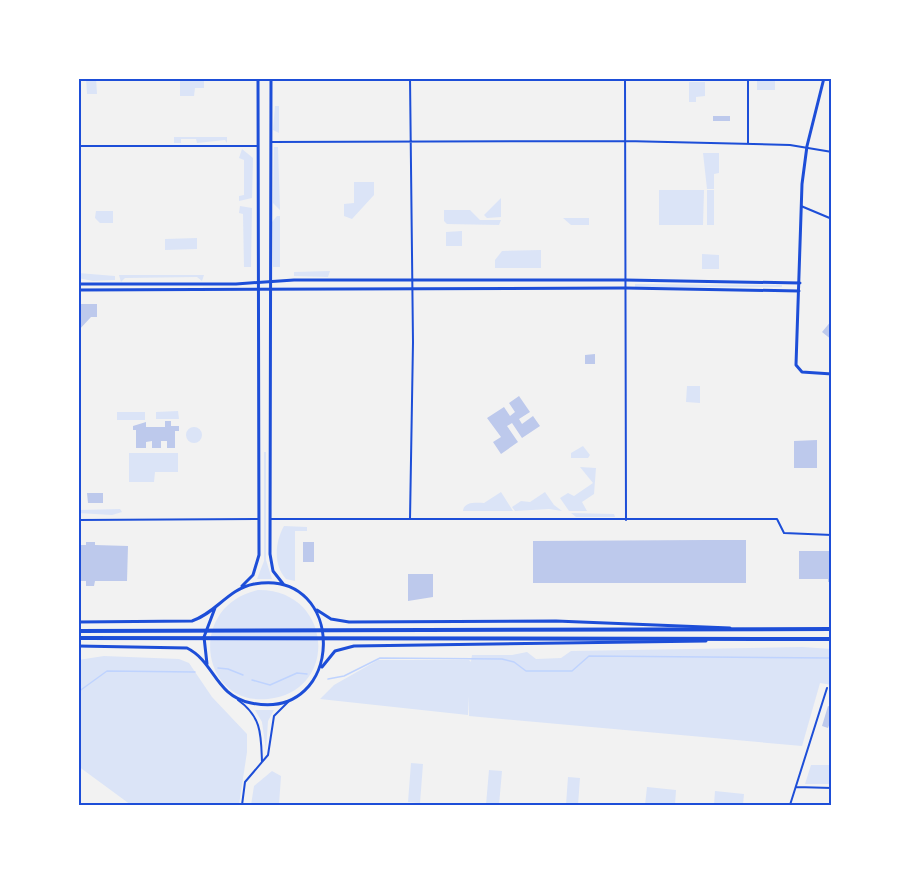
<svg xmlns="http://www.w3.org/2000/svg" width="910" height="883" font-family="Barlow,sans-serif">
	<rect width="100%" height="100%" fill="#f2f2f2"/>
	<!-- green -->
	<path fill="#dbe4f7" d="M86 78H96L97 94H87Z
		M757 78H775V90H757Z
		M180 79H204V88H195L194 96H180Z
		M689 82H705V96L696 97V102H689Z
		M275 106H279V133L273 130Z
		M174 137H227V143L225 140 197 143 196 139H181V143H174Z
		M274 147H278L280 210 273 203Z
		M242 149 253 158 252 198 239 201V196L244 195V160L239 158Z
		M703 153H719V173L714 174V189H707Z
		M354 182H374V195L352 219 344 216V204L354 203Z
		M659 190H704L703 225H659Z
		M707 190H714V225H707Z
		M501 198V217L487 218 484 215Z
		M240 206 252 208 251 267H244L243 214 239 213Z
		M444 210H470L480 220H501L499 225 447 224 444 221Z
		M96 211H113V223H100L95 218Z
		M277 216H280V267H273L272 222Z
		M563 218H589V225H571Z
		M462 231V246H446V232Z
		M197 238V249L165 250V239Z
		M541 250V268H495V260L502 251Z
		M702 254 719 255V269H702Z
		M330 271 328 277 294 276V272Z
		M78 273 115 276V280L93 281 78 278Z
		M119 275H204L202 281 197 277 125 278 121 282Z
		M635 284 782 285V287H635Z
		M687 386H700V403L686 402Z
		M178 411 179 419H156V412Z
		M117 412H145V420H117Z
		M186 435a8 8 0 1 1 16 0a8 8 0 1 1-16 0Z
		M583 446 590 455 588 458H571V453Z
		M264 452H266V560L272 579H257L264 561Z
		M129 453H178V472H155L154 482H129Z
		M580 467 596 468 594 494 582 502 587 511H569L560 498 568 493 574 496 593 483Z
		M501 492 513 511H463C464 501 477 503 484 503Z
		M545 492 554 505 562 511 549 509 515 511 512 507 521 501 530 502Z
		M120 509 122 512 112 515 78 513V510Z
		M571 513 614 514 615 517H576Z
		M284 526 307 527V531H295V581L286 579C273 565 275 542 284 526Z
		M258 590C333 589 340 692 268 699 200 706 186 606 258 590Z
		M802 647 832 649V685L820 683 802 746 469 716V696L468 715 320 699 334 685 378 660H469L471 662 472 655H512L527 652 536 659 561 658 571 651Z
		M104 656 179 659 189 663 212 697 247 734V752L239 805H131L78 766V660Z
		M255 710H274L268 721 266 750 262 722Z
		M411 763 423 764 420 803 408 802Z
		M811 765H832V784H805Z
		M489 770 502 771 499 805H486Z
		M272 771 281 776 279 805H251L254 786Z
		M568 777 580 778 578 805H566Z
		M647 787 676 790 675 805H645Z
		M715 791 744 794 743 805H714Z"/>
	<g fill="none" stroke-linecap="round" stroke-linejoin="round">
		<!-- stream -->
		<path stroke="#bfd3fe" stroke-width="1.5" d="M218 668 228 669 243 675
			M328 679 344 676 380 658 502 659 514 662 526 671H572L589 656 832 658
			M252 680 270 685 297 673 307 674
			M78 692 107 671 195 672"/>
	</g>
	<!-- building -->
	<path fill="#bdc9ec" d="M713 116H730V121H713Z
		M78 304H97V317H91L78 331Z
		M832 320V340L822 332Z
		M595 354V364H585V355Z
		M519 396 530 412 519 419 522 424 533 416 540 426 522 438 512 423 507 426 518 442 501 454 493 442 501 437 487 418 504 407 510 416 515 412 509 403Z
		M165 421H171V426H179V431H175V448H167V441H161V448H152V441L146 442V448H136V430H133V426L146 422V427H165Z
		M817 440V468H794V441Z
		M87 493H103V503H88Z
		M705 540H746V583H533V541Z
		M86 542H95V545L128 546 127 581H95L94 586H86V581H78V545H86Z
		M303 542H314V562H303Z
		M799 551H832V582H828V579H799Z
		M408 574H433V597L408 601Z
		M828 706 832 707V717L828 728 822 726Z"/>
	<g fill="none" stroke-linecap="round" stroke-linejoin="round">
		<!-- minor -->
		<path stroke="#1d4ed8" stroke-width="2" d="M410 78 413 342 410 519
			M625 78 626 520
			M748 78V144
			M271 142 625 141 790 145 832 152
			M78 146H258
			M801 206 832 219
			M270 519H777L784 533 832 535
			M78 520 258 519
			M238 700C262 717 261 735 262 762
			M796 787 832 788
			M242 805 245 782 268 755 274 716 289 701
			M790 805 827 688"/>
		<!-- tertiary -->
		<path stroke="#1d4ed8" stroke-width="3" d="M824 78 807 146 802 184 796 365 802 372 832 374
			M78 284H236L294 280H625L800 283
			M78 290 625 288 799 291"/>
		<!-- secondary -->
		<path stroke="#1d4ed8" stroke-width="3" d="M271 78 270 554 273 571 284 585
			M242 586 253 575 259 555 258 78
			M317 610 331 619 349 622 556 621 730 628
			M78 622 192 621C216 613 228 589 254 584 348 567 346 723 251 703 215 696 215 662 187 648L78 646
			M207 664 204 637 215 608
			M322 667 335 651 354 646 706 641"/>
		<!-- trunk -->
		<path stroke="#1d4ed8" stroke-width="4" d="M78 631 832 629
			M78 638 832 639"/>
	</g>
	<!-- border -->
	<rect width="910" height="883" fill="none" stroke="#ffffff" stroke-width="159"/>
	<rect x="80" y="80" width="750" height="724" fill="none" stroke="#1d4ed8" stroke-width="2"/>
</svg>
